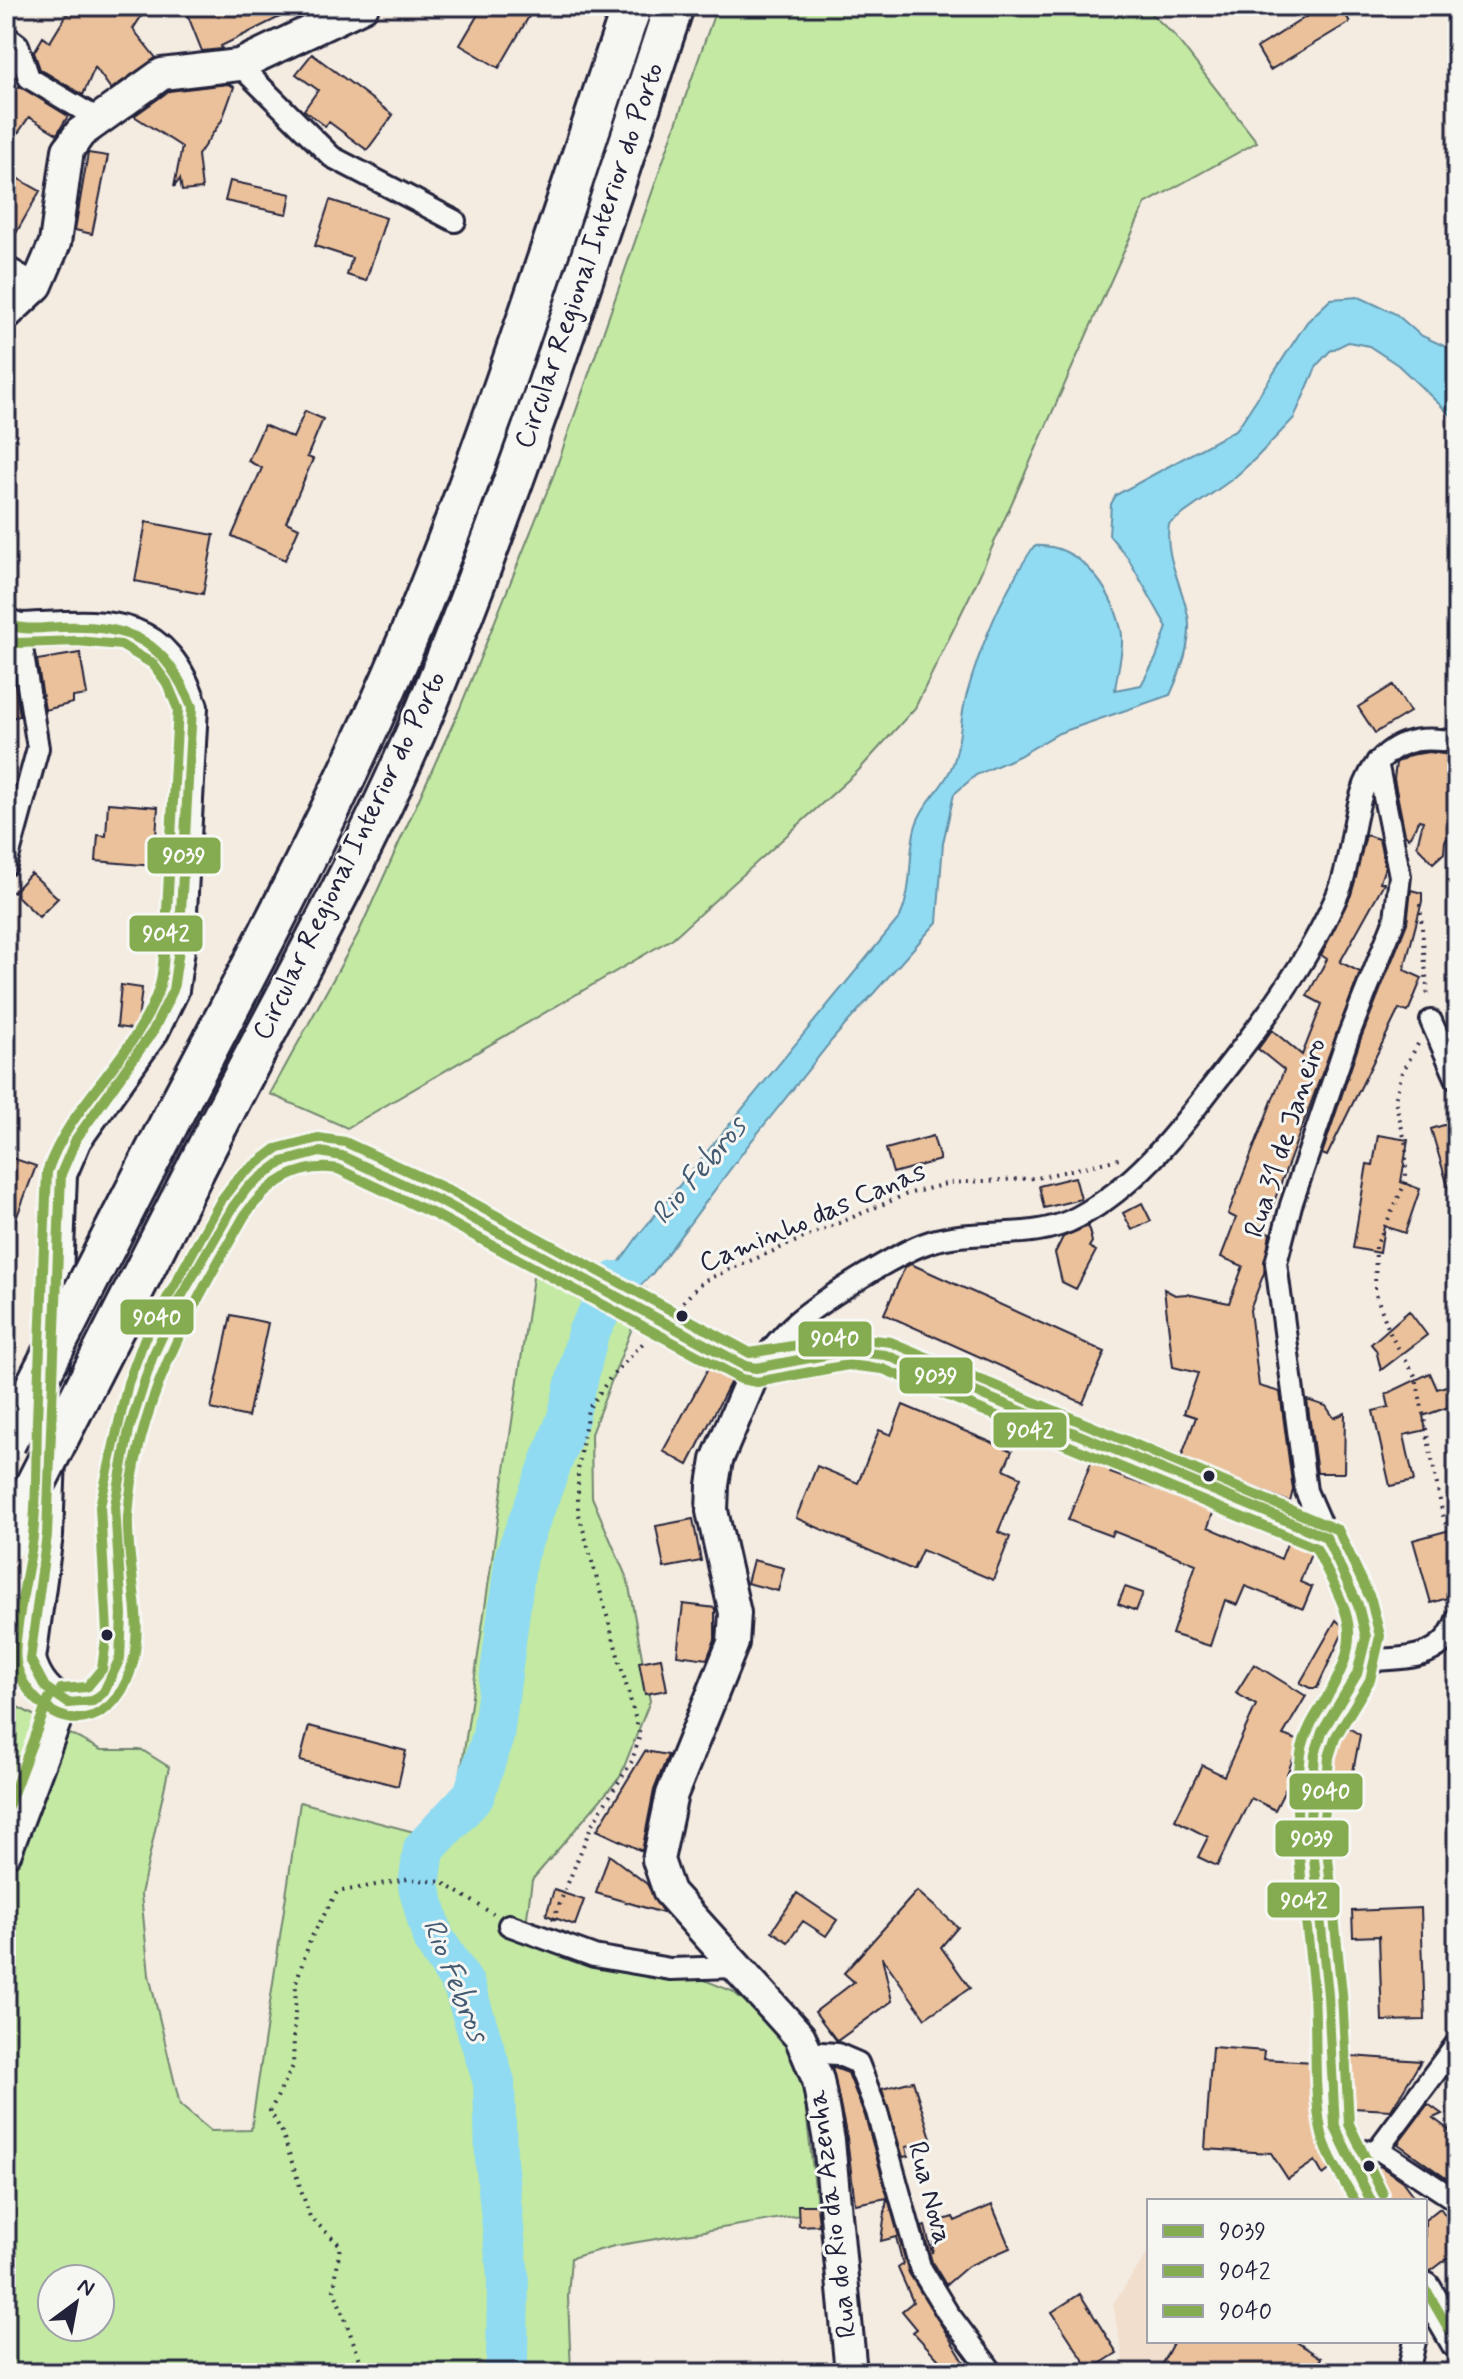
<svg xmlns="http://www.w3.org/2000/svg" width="1463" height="2379" font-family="Mynerve,sans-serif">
	<rect width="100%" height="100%" fill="#f4ebe1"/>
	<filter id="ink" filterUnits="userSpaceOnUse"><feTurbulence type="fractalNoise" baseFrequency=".0125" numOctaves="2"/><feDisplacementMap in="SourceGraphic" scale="16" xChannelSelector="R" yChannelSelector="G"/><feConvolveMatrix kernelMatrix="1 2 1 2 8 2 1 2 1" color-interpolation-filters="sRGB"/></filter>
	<g filter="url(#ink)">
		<!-- built -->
		<path fill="#f1decc" d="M1149 2251V2341H1298L1335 2373H1126L1113 2304Z"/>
		<!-- green -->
		<path fill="#c3e9a3" stroke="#72866f" stroke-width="2" fill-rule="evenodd" d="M717 6H1143L1174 35 1257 142 1145 204 977 581 915 708 858 771 673 938 347 1128 270 1094 358 934 460 708 554 474Z
			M539 1236 647 1289 591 1434 592 1497 628 1581 650 1701 620 1777 532 1880 525 1932 649 1958 732 1991 778 2028 802 2078 818 2212 614 2246 571 2258 568 2297 571 2373H6V1701L101 1750H142L169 1767 141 1894 149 1975 180 2105 211 2131 251 2130 300 1802 418 1833 453 1827ZM52 2279H100V2327H52Z"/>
		<!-- water -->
		<path fill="#90dbf1" stroke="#6491a8" stroke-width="2" d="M1359 297 1396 314 1420 335 1457 352V421L1398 365 1369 346 1348 342 1330 351 1317 365 1294 418 1256 458 1234 478 1169 524C1164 557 1182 584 1188 616 1193 641 1180 673 1170 695L1059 733 1019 756 976 775 954 794 943 843 937 922 832 1040 749 1144 652 1274 598 1328 588 1333 586 1324 613 1271 641 1232 900 917C913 887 908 864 914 833 919 804 944 790 953 764 961 743 960 719 966 697 981 644 1003 592 1034 546 1080 543 1111 588 1121 629 1125 646 1117 672 1115 690L1141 685 1156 658 1167 627 1128 558 1109 535 1111 504 1116 495 1237 429 1307 322 1331 299Z"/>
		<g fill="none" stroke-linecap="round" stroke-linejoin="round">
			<!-- river -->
			<path stroke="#90dbf1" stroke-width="42" d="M504 2373 507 2362 508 2276 496 2160 494 2082 464 1986 433 1938 419 1886 424 1849 474 1795 493 1736 516 1556 568 1418 588 1333 616 1282"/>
		</g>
		<!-- building -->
		<path fill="#ebc19b" stroke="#22223b" stroke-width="2" d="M72 6H148L133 29 156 58 111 89 95 67 83 95 40 69 34 52 43 37 50 42Z
			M184 6H205L208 14 223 6H302L221 46 222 49 202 51Z
			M483 6H535L499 68 460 45Z
			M1323 6H1340L1350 22 1270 70 1257 48Z
			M312 54 393 115 367 150 329 122 325 126 304 110 318 90 296 74Z
			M228 84 234 87 222 120 198 155 202 189 182 191 180 179 174 187 182 147 134 116 169 91Z
			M19 86 68 116 57 134 29 117 6 151V107Z
			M88 153 108 156 92 234 75 230Z
			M6 172 40 191 6 251Z
			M230 181 291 194 287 214 225 201Z
			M330 200 386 218 366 281 347 275 352 258 315 246Z
			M305 411 323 419 307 457 313 459 286 522 299 528 285 560 232 536 262 468 248 461 264 425 293 438Z
			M146 522 214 535 203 594 135 581Z
			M80 653 87 695 73 697V703L45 710 37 660Z
			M12 665 20 716 6 719V666Z
			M1393 685 1410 712 1375 733 1358 707Z
			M1429 752 1457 756V829L1445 841 1444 853 1433 863 1417 846 1423 821 1419 820 1409 838 1405 834 1394 779 1396 763 1410 755Z
			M108 803 158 807 154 866 96 861 98 835 106 836Z
			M1366 835 1379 839 1385 867 1380 882 1384 883 1340 962 1360 972 1263 1231 1270 1233 1264 1273 1250 1310 1259 1386 1280 1392 1293 1490 1290 1502 1181 1458 1196 1417 1184 1413 1198 1373 1173 1367 1164 1289 1175 1295 1187 1294 1229 1303 1243 1266 1221 1257 1236 1218 1228 1214 1284 1070 1258 1049 1272 1030 1302 1055 1322 1004 1307 996 1327 959 1321 955 1351 895Z
			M31 873 58 898 39 917 13 892Z
			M1411 890 1422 893V901L1404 970 1422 978 1408 1012 1399 1009 1327 1156 1322 1154 1361 1038 1407 923Z
			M121 985 142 988 138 1021 132 1029 117 1027Z
			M1457 1121V1199L1452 1200 1431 1129Z
			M1378 1135 1408 1140 1401 1182 1420 1189 1405 1233 1384 1226 1380 1253 1353 1248 1367 1164 1373 1165Z
			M933 1136 940 1160 893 1173 886 1149Z
			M6 1156 36 1166 8 1240H6Z
			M1075 1177 1081 1199 1044 1208 1039 1186Z
			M1142 1203 1151 1221 1132 1230 1123 1213Z
			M1088 1226 1092 1242 1089 1247 1096 1251 1076 1289 1062 1282 1055 1253 1063 1237Z
			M911 1264 1105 1352 1083 1403 884 1314 905 1267Z
			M1409 1311 1427 1335 1381 1370 1376 1350 1371 1344Z
			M231 1315 268 1323 248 1417 211 1409Z
			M709 1367 732 1379 688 1465 663 1451Z
			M1430 1373 1437 1389 1452 1384 1457 1404 1423 1416 1426 1430 1404 1435 1414 1481 1390 1486 1373 1411 1389 1407 1386 1394Z
			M1307 1400 1326 1406 1334 1418 1345 1413 1344 1473H1317Z
			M903 1405 1012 1451 1004 1469 1021 1477 998 1532 1010 1537 993 1580 922 1550 913 1570 796 1518 817 1466 858 1483 879 1430 891 1435Z
			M1092 1460 1112 1468 1110 1473 1214 1510 1208 1527 1281 1559 1288 1541 1312 1551 1300 1582 1312 1587 1303 1609 1245 1586 1237 1605 1225 1600 1210 1646 1172 1634 1196 1564 1113 1531 1111 1536 1068 1520Z
			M693 1519 701 1561 664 1568 656 1526Z
			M1450 1530 1457 1554V1595L1431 1603 1413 1540Z
			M753 1560 784 1568 778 1591 747 1583Z
			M1125 1587 1143 1593 1136 1611 1118 1604Z
			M683 1604 715 1608V1639L707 1659 677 1655Z
			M1336 1620 1345 1628 1317 1688H1310L1300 1683Z
			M661 1658 667 1690 645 1694 639 1662Z
			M1254 1664 1306 1696 1283 1735 1300 1741 1287 1774 1292 1776 1275 1810 1251 1798 1217 1866 1198 1857 1208 1837 1175 1820 1202 1765 1224 1776 1256 1705 1236 1693Z
			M309 1726 406 1751 398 1786 300 1761Z
			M1346 1726 1360 1735 1351 1782 1331 1778 1333 1757Z
			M645 1751 668 1755 654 1790 642 1851 597 1830Z
			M609 1855 647 1884 663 1913 596 1893Z
			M554 1890 584 1900 575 1925 546 1915Z
			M917 1891 958 1927 941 1947 970 1988 925 2018 882 1957 892 2001 837 2041 815 2012 854 1982 844 1973Z
			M797 1893 837 1920 826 1936 803 1921 788 1942 772 1931Z
			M1421 1908 1425 2020 1382 2021 1379 1936 1353 1937 1352 1911Z
			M1212 2047 1264 2051 1263 2059 1314 2062 1317 2128 1332 2168 1323 2175 1315 2161 1288 2179 1271 2153 1205 2149Z
			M1350 2056 1421 2061 1391 2110 1352 2108Z
			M832 2067 848 2073 865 2116 909 2273 971 2373H951L913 2332 917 2329 902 2311 913 2302 898 2268 903 2264 896 2237 881 2241 887 2198 855 2204 847 2138Z
			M913 2081 932 2141 906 2147 908 2156 903 2157 882 2089Z
			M1428 2104 1442 2114 1433 2118 1457 2136 1450 2148 1457 2154V2171L1450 2181 1398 2144Z
			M1380 2166 1402 2181 1417 2201H1389L1375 2170Z
			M798 2205H817L819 2225 799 2226Z
			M992 2205 1010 2248 968 2266 946 2285 932 2262 922 2227 925 2226 932 2253 937 2222 953 2217 955 2221Z
			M1440 2208 1457 2230V2251L1431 2271 1425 2270V2220Z
			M1080 2294 1117 2353 1090 2370 1052 2312Z
			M1174 2341H1295L1321 2358 1312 2373H1157Z"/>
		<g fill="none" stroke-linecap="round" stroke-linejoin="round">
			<!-- street casing -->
			<g stroke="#22223b" stroke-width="26">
				<path id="street" d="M6 36 18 45 29 78 98 119
					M239 65 332 157 455 221
					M6 267 37 285
					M6 865 38 748 19 629
					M1431 1021 1457 1080
					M756 1368C767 1354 779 1339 791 1327 815 1304 898 1252 930 1242 977 1227 1033 1242 1078 1217 1134 1187 1173 1138 1211 1088 1259 1027 1308 964 1339 891 1354 857 1352 788 1380 760 1402 737 1427 737 1457 742
					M1326 1537 1306 1491 1276 1263 1291 1205 1349 1034 1395 919 1400 876 1377 762
					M1363 1661C1402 1657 1442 1663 1457 1619
					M509 1925 594 1956 670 1969 735 1967
					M806 2052 837 2054 858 2063 877 2112 920 2267 947 2312 993 2373
					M1378 2149 1457 2043
					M1346 2156 1378 2149 1457 2201
					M1408 2373 1415 2341"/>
			</g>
			<!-- secondary casing -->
			<g stroke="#22223b" stroke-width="36">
				<path id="secondary" d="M6 314 37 285 55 243 68 150 80 133 162 74 239 65 363 6
					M6 624 19 629C102 626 161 613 192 707L179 949 173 990 153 1031 76 1139 61 1174 47 1535 30 1659C41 1703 91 1727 114 1676 135 1630 108 1557 115 1506 120 1461 135 1399 152 1358 173 1306 205 1256 233 1207L247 1188 282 1162 320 1152 342 1156 444 1203 745 1366 756 1368 847 1351 886 1355 1326 1537 1358 1605 1366 1637 1357 1674 1322 1732 1315 1754 1310 1819 1328 1995 1335 2127 1346 2156 1371 2201
					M756 1368 717 1460 713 1485 712 1511 735 1613 733 1643 672 1794 658 1860 669 1892 800 2037 818 2080 829 2141 851 2373
					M6 1852 62 1703
					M1425 2288 1457 2343"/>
			</g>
			<!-- highway casing -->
			<g stroke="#22223b" stroke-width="44">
				<path id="highway" d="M177 1108C252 965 328 823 392 676 486 459 555 230 632 6
					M218 1125C289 987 367 850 427 706 521 477 596 241 674 6"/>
			</g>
			<!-- path -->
			<path stroke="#22223b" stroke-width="4" stroke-dasharray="2 6" stroke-linecap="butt" d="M1420 904 1428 999
				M1418 1044 1402 1073 1395 1100 1406 1145V1181L1376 1246 1375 1292 1391 1336 1416 1377 1444 1521 1457 1540
				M683 1302 703 1281 907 1194 950 1183 1037 1178 1119 1159
				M553 1920 592 1824 632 1761 640 1735 578 1511V1470L588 1409 610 1378 646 1340
				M365 2373 334 2290 340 2245 310 2217 282 2132 270 2111 293 2066 296 1982 311 1938 337 1892 408 1879 442 1882 493 1914"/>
			<!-- street -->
			<use href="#street" stroke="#f6f6f2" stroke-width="20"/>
			<!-- secondary -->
			<use href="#secondary" stroke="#f6f6f2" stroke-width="30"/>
			<!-- highway -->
			<use href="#highway" stroke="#f6f6f2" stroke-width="38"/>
			<!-- highway-bridge casing -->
			<g stroke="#22223b" stroke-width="44" stroke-linecap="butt">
				<path id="highway-bridge" d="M6 1443 177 1108
					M6 1542 218 1125"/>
			</g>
			<!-- highway-bridge -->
			<use href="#highway-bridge" stroke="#f6f6f2" stroke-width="38"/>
			<!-- bus-1 casing -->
			<g stroke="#f6f6f2" stroke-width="16">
				<path id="bus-1" d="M6 624C24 631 42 628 61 627 133 625 164 640 192 707L179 949 173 990 153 1031 76 1139 61 1174 47 1535 30 1659 45 1687 68 1703 93 1701 104 1692 120 1658 122 1615 115 1506 129 1430 152 1358 179 1300 233 1207 247 1188 282 1162 320 1152 342 1156 444 1203 745 1366 756 1368 847 1351 886 1355 1326 1537 1358 1605 1366 1637 1357 1674 1322 1732 1315 1754 1310 1819 1328 1995 1335 2127 1371 2201
					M1425 2288 1457 2343"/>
			</g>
			<!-- bus-2 casing -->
			<g stroke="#f6f6f2" stroke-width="16">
				<path id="bus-2" d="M6 639 18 643 77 641 121 645 153 664 167 683 178 709 165 948C163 960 163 973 160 985 141 1051 70 1103 47 1172 43 1255 41 1338 37 1420 36 1459 37 1498 33 1536 30 1566 12 1636 16 1662 21 1691 53 1724 85 1718 112 1713 127 1687 133 1662 144 1614 126 1565 128 1517 135 1405 190 1310 245 1215 267 1184 299 1162 338 1169L438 1216 741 1379 757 1382 848 1365 883 1369 1316 1548C1347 1614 1367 1630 1326 1699 1315 1716 1304 1733 1301 1754 1289 1834 1308 1916 1314 1996 1317 2039 1313 2087 1321 2130 1326 2155 1343 2179 1355 2201"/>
			</g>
			<!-- bus-3 casing -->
			<g stroke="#f6f6f2" stroke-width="16">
				<path id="bus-3" d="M61 1689 87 1687 102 1669 107 1632 100 1506 128 1383 144 1340 222 1199 238 1178 276 1149 318 1138 345 1142 451 1191 750 1353 846 1337 891 1342 1338 1530 1371 1600 1380 1636 1370 1680 1335 1738 1329 1757 1324 1819 1342 1994 1349 2124 1383 2194
					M6 1812 49 1698"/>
			</g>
			<!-- bus-1 -->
			<use href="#bus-1" stroke="#86ac51" stroke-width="10"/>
			<!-- bus-2 -->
			<use href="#bus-2" stroke="#86ac51" stroke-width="10"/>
			<!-- bus-3 -->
			<use href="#bus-3" stroke="#86ac51" stroke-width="10"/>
		</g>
	</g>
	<!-- markers -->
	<g fill="#22223b" stroke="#f6f6f2" stroke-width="3">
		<circle cx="682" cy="1316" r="7"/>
		<circle cx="1209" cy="1476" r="7"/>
		<circle cx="107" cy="1635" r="7"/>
		<circle cx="1369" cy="2166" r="7"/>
	</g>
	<g text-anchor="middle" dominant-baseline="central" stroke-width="6" stroke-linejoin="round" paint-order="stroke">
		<!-- street labels -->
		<g font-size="28" fill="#22223b" stroke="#f6f6f2">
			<text transform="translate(590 256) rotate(-71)">Circular Regional Interior do Porto</text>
			<text transform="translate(350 856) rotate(-64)">Circular Regional Interior do Porto</text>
			<text transform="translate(1286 1138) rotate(-72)">Rua 31 de Janeiro</text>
			<text transform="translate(813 1218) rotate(-23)">Caminho das Canas</text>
			<text transform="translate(929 2193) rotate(75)">Rua Nova</text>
			<text transform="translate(833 2214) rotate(-97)">Rua do Rio da Azenha</text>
		</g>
		<!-- water labels -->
		<g font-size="30" font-style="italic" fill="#435a72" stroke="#f6f6f2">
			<text transform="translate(699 1171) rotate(-50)">Rio Febros</text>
			<text transform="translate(455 1980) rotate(68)">Rio Febros</text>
		</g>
	</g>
	<g stroke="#f6f6f2" stroke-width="3">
		<rect x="146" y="836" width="76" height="39" rx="8" fill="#86ac51"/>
		<rect x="128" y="914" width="76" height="39" rx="8" fill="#86ac51"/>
		<rect x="119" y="1298" width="76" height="38" rx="8" fill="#86ac51"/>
		<rect x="797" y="1320" width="76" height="38" rx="8" fill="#86ac51"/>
		<rect x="898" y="1356" width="76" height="39" rx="8" fill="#86ac51"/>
		<rect x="992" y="1411" width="76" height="38" rx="8" fill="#86ac51"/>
		<rect x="1288" y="1772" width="76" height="39" rx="8" fill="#86ac51"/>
		<rect x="1274" y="1819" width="76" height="39" rx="8" fill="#86ac51"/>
		<rect x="1266" y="1881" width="75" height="38" rx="8" fill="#86ac51"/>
	</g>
	<g font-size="22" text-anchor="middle" font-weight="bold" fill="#fff">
		<text x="184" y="863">9039</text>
		<text x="166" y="941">9042</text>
		<text x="157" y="1325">9040</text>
		<text x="835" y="1346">9040</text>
		<text x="936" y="1383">9039</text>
		<text x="1030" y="1438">9042</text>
		<text x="1326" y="1799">9040</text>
		<text x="1312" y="1846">9039</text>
		<text x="1304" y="1908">9042</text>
	</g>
	<!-- margin -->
	<rect width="1463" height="2379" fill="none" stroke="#f6f6f2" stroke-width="32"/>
	<rect x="16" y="16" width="1431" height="2347" fill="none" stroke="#22223b" stroke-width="3" filter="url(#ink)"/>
	<!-- legend -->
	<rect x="1147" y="2199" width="280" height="144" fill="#f6f6f2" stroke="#a1a1a9" stroke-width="2"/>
	<rect x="1163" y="2225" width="40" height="12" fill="#86ac51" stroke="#a1a1a9" stroke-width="2"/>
	<text x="1219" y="2239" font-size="24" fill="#22223b">9039</text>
	<rect x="1163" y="2265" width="40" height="12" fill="#86ac51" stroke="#a1a1a9" stroke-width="2"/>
	<text x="1219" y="2279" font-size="24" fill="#22223b">9042</text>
	<rect x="1163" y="2305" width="40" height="12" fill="#86ac51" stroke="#a1a1a9" stroke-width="2"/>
	<text x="1219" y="2319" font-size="24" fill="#22223b">9040</text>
	<!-- north arrow -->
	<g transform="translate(76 2303) rotate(32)"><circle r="38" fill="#f6f6f2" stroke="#a1a1a9" stroke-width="2"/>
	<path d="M0-6L14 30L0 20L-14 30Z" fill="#22223b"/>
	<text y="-12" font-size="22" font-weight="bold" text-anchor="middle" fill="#22223b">N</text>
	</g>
</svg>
